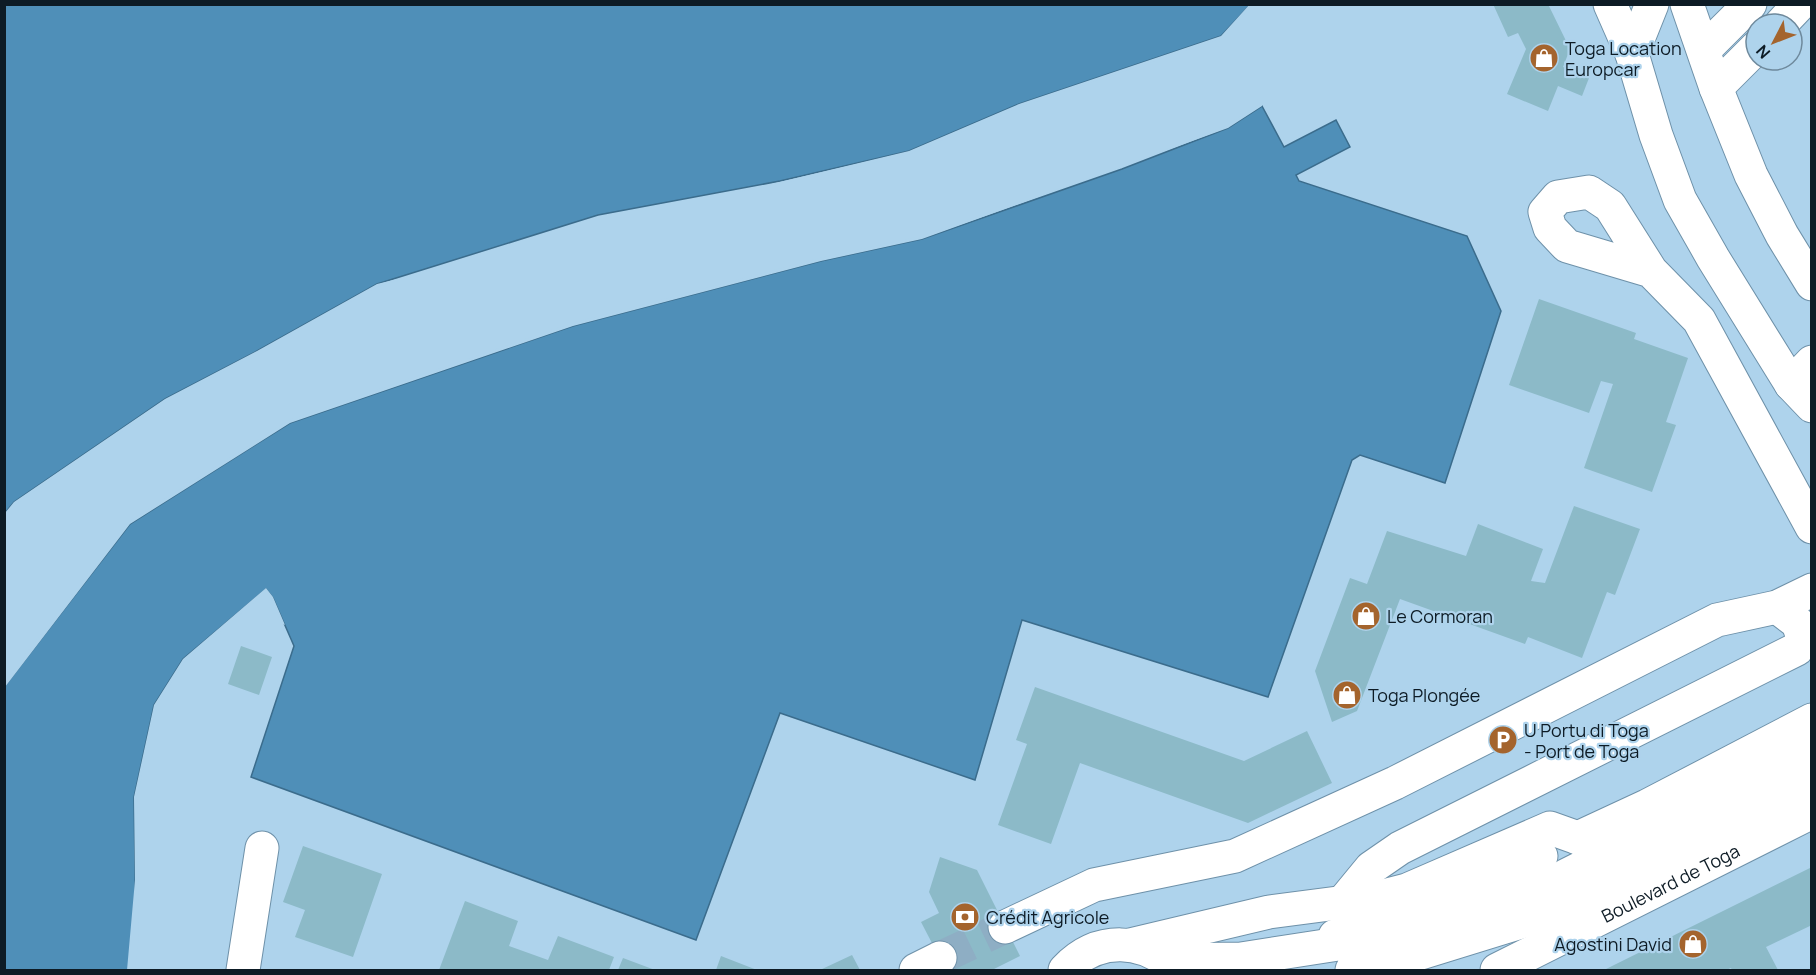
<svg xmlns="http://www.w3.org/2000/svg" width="1816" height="975" font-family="Manrope,sans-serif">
	<rect width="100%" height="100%" fill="#aed3ec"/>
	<!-- water -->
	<path fill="#4f8fb8" stroke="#3b6c8c" stroke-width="1.5" d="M5 5H1250L1221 36 1019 104 909 151 780 181 598 215 377 284 257 351 165 399 14 502 5 513Z
		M1262 106 1284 147 1336 120 1350 147 1296 175 1299 181 1467 236 1501 311 1445 483 1360 455 1352 460 1268 697 1022 620 975 780 780 713 696 940 251 777 294 646 273 598 266 589 183 659 154 705 134 797 136 938 132 970H5L4 687 130 524 290 423 573 326 821 261 922 239 1122 169 1228 128Z"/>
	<!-- pier -->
	<path fill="#aed3ec" d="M1250 4H1253L1252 6 1222 38 1020 107 910 154 781 184 738 192 909 151 1019 104 1221 36Z
		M1261 103H1263L1262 106 1228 128 922 239 821 261 573 326 290 423 130 524 5 687 4 682 128 522 289 420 572 323 820 258 921 236 1121 167 1227 125Z
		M430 271 378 287 258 353 166 401 16 504 4 516 5 513 14 502 165 399 257 351 377 284Z
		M266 588 273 597 285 625 281 623 271 599 265 593 185 661 157 706 137 798 139 938 135 970H127L135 880 134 797 154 705 183 659Z"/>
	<!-- building -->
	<path fill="#8cbac8" d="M1493 4H1548L1570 49 1563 67 1589 78 1582 96 1558 86 1548 111 1507 94 1526 49 1518 33 1508 37Z
		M1539 299 1636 333 1634 339 1688 358 1666 422 1676 425 1652 492 1584 468 1613 384 1601 381 1589 413 1509 385Z
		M1574 506 1640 529 1615 595 1607 592 1582 658 1528 637 1525 644 1400 599 1357 711 1332 722 1315 671 1350 578 1367 584 1387 531 1466 556 1478 524 1543 549 1531 581 1545 583Z
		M241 646 272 657 259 695 228 684Z
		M1035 687 1244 761 1307 731 1332 783 1248 823 1080 763 1051 844 998 825 1027 744 1016 740Z
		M303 846 382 874 353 957 295 937 305 910 283 902Z
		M940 857 977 870 1020 956 992 970H946L921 922 939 913 929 892Z
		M1812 867V925L1766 947 1778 970H1732L1731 968 1726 970H1604Z
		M465 901 518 921 509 946 548 960 558 936 614 957 609 970H439Z
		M852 955 860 970H820Z
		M721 956 757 970H716Z
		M623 958 655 970H618Z"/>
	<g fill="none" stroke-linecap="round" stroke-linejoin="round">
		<!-- minor-tunnel -->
		<path stroke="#8eaec4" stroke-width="33" stroke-dasharray="33 16" stroke-linecap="butt" d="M940 958 1005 927"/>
		<!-- minor casing -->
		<g stroke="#6e91a9" stroke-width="35">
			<g id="minor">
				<path d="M1610 4 1632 54 1656 135 1680 200 1713 258 1791 384 1812 406"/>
				<path d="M1687 4 1716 88 1751 175 1782 235 1812 284"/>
				<path d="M1781 24 1800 4"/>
				<path d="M1704 50 1750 4"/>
				<path d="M1632 54 1652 4"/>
				<path d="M1716 88 1756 48"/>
				<path d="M1651 271 1567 246 1550 228 1545 212 1558 197 1589 192 1610 206 1651 271 1699 320 1812 527"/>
				<path d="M1791 384 1812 362"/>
				<path d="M1343 902 1371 868 1400 848 1797 649 1803 638 1798 623 1777 607"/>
				<path d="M1005 927 1094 885 1235 856 1395 783 1717 620 1777 607 1812 590"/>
				<path d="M1335 936 1473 887 1541 856"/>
				<path d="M1130 945 1269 912 1376 898 1407 890 1550 828 1578 838"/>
				<path d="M243 970 262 848"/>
				<path d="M916 970 940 958"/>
				<path id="s1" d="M1497 970 1812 812"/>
			</g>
		</g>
		<!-- major casing -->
		<g stroke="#6e91a9" stroke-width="35">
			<path id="major" d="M1578 838 1647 806 1812 720
				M1498 916 1567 875 1812 752
				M1166 960 1241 959 1390 936 1517 893
				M1065 970C1098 935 1144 938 1177 970
				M1352 970 1411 956 1550 913 1812 782"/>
		</g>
		<!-- minor -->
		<use href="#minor" stroke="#fff" stroke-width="33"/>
		<!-- major -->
		<use href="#major" stroke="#fff" stroke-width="33"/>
	</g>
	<!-- icons -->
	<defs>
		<g id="shop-disc" transform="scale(1.5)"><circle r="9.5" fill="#a4642d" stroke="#aed3ec"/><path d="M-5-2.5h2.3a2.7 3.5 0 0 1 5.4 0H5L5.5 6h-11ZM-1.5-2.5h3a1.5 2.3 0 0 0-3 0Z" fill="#fff"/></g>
		<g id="parking-disc" transform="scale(1.5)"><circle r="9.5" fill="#a4642d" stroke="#aed3ec"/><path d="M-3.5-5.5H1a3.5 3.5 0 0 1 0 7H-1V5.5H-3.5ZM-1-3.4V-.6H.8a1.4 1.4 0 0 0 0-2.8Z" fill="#fff"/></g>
		<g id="bank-disc" transform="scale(1.5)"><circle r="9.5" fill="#a4642d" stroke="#aed3ec"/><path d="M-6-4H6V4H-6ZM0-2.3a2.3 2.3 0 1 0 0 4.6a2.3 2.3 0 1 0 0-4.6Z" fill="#fff"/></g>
	</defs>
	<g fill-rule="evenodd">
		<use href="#shop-disc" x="1544" y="58"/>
		<use href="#shop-disc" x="1366" y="616"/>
		<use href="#shop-disc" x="1347" y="695"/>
		<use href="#parking-disc" x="1503" y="740"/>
		<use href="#bank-disc" x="965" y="917"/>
		<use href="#shop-disc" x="1693" y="944"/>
	</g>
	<g text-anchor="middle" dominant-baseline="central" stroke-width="4.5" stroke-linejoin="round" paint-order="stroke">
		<!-- poi labels -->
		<g font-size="18" fill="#0d1b25" stroke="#aed3ec" text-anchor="start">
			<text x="1565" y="48">Toga Location<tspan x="1565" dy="21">Europcar</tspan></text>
			<text x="1387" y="616">Le Cormoran</text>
			<text x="1368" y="695">Toga Plongée</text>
			<text x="1524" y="730">U Portu di Toga<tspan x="1524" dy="21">- Port de Toga</tspan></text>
			<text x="986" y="917">Crédit Agricole</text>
			<text x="1672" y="944" text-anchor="end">Agostini David</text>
		</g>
		<!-- street labels -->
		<g font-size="18" fill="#0d1b25" stroke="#aed3ec">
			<text stroke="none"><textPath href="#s1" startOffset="194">Boulevard de Toga</textPath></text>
		</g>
	</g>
	<!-- border -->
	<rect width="1816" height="975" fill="none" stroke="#0d1b25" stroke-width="12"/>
	<!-- north arrow -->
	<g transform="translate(1774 42) rotate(228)"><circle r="28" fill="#aed3ec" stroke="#6e899c" stroke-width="1.5"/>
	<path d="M0-4.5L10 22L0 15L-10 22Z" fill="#a4642d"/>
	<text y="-9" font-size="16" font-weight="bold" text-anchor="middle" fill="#0d1b25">N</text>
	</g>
</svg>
